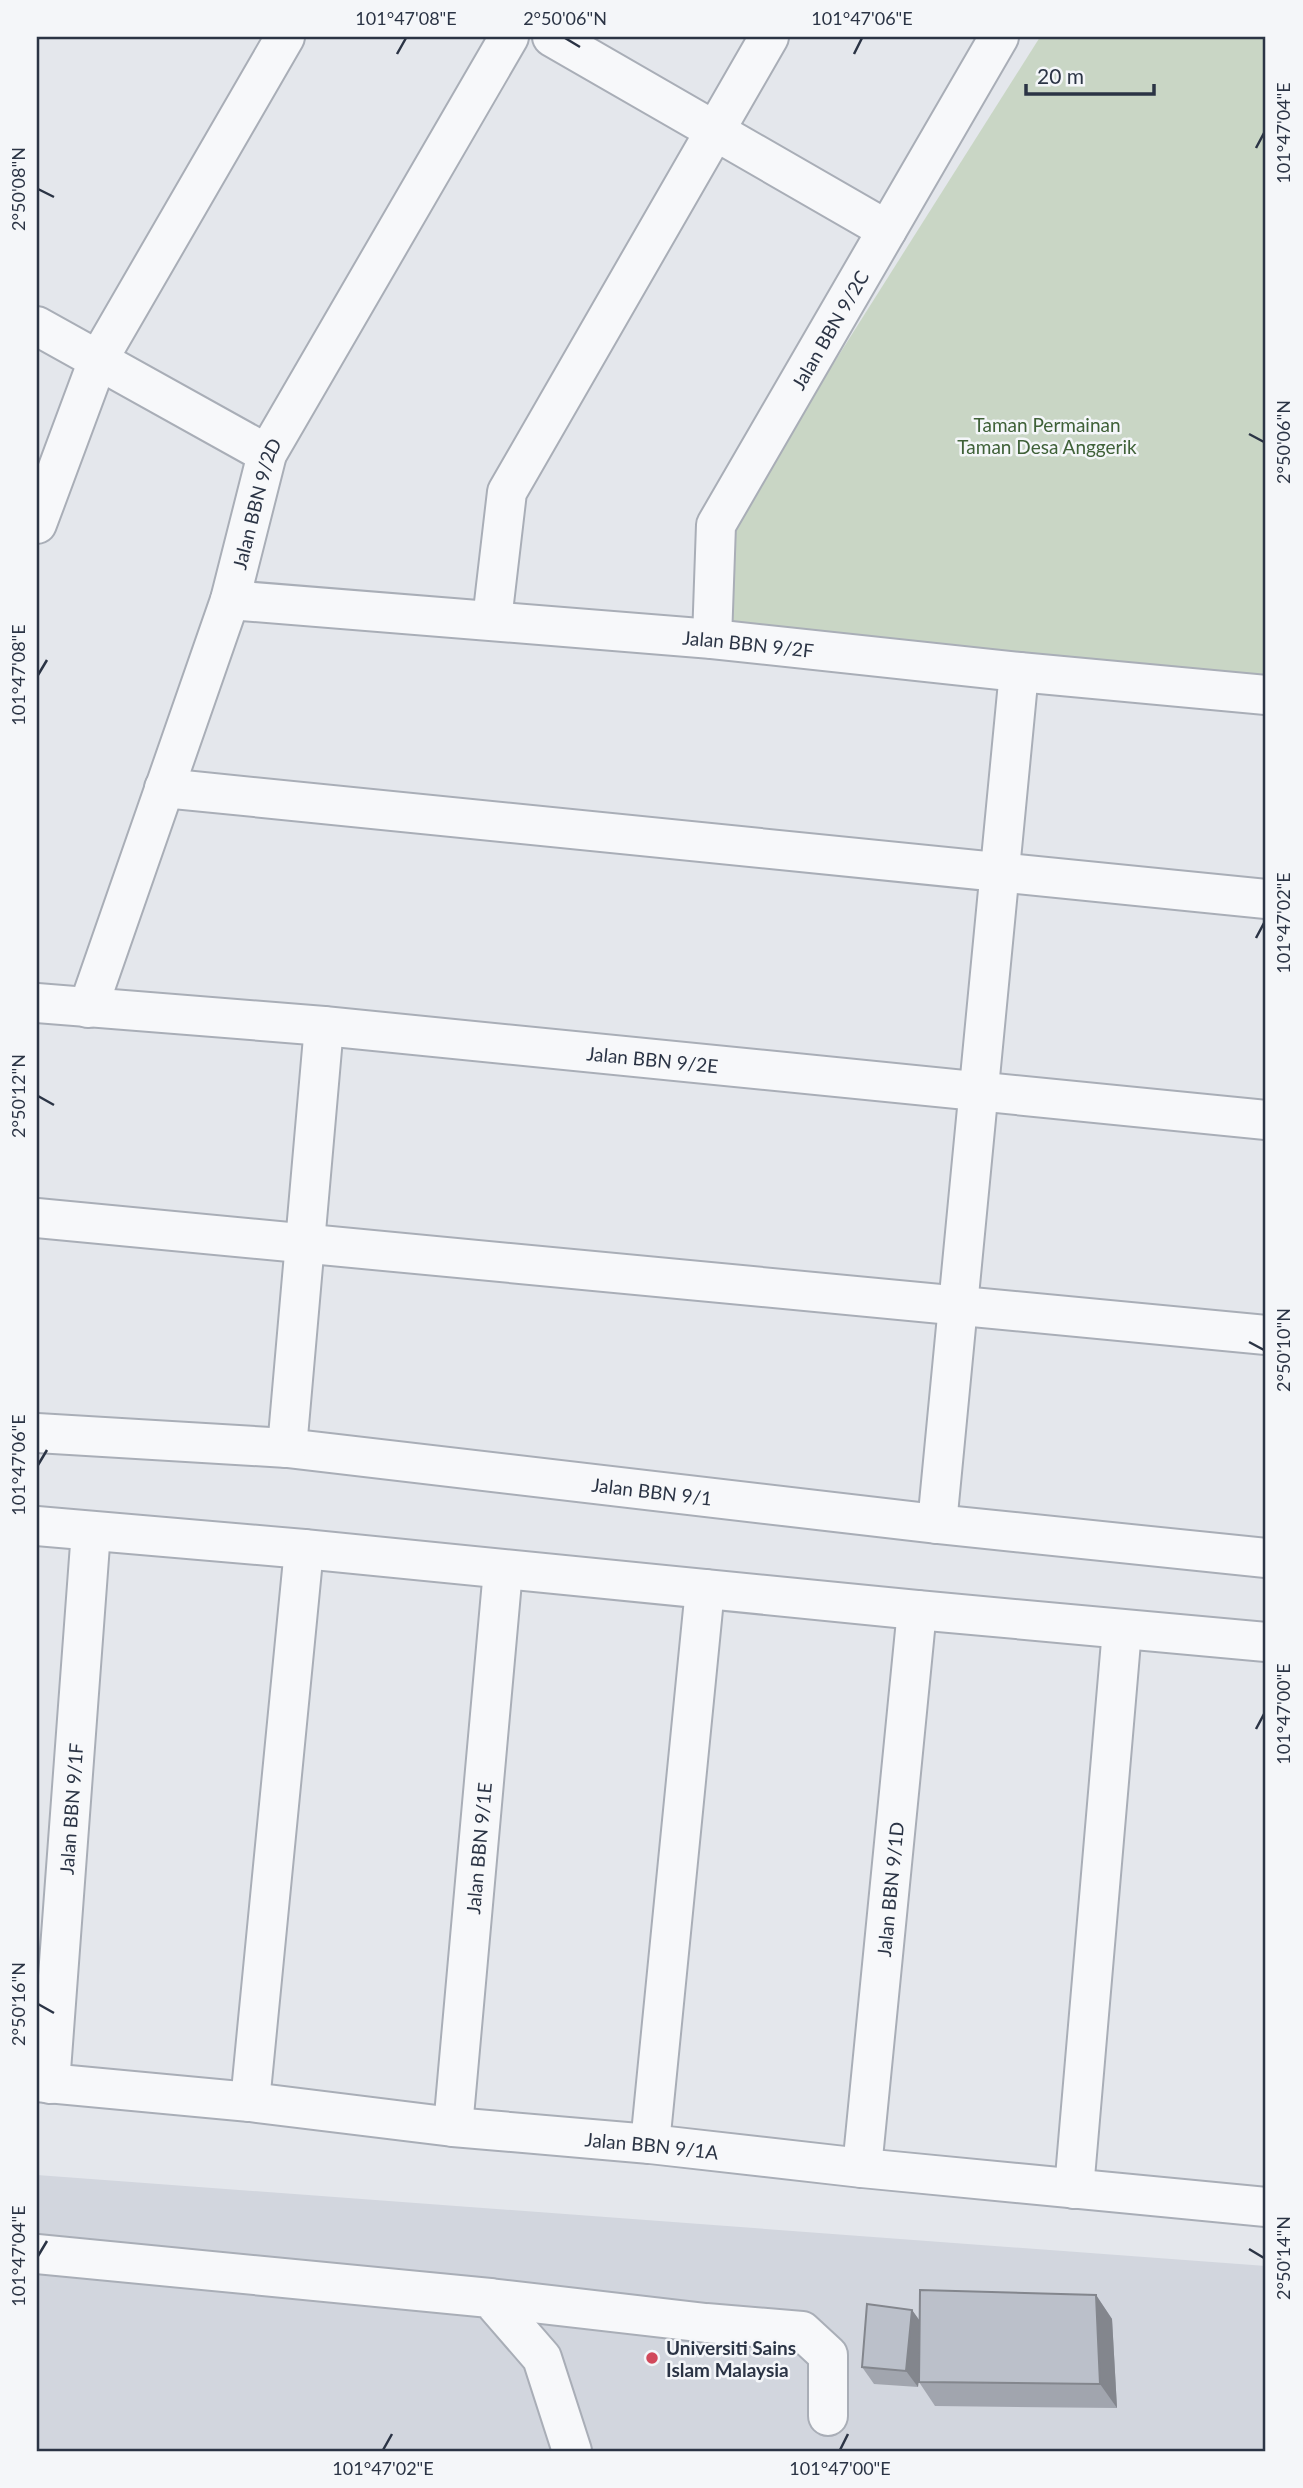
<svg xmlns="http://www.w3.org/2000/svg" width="1303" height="2488" font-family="Lato,sans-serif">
	<rect width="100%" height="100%" fill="#e4e7ec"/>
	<!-- built -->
	<path fill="#d2d6de" d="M37 2175 1266 2266V2451H37Z"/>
	<!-- green -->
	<path fill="#c9d6c5" d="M1040 37H1266V677L729 625 730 527Z"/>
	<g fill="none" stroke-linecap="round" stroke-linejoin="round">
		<!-- minor casing -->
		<g stroke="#a9aeb7" stroke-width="42">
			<g id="minor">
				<path d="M552 37 887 230"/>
				<path d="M37 326 267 454"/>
				<path d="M37 524 98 360 285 37"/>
				<path id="s1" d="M230 600 712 639 1019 672 1266 695"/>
				<path d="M492 620 507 492 769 37"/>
				<path id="s2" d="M712 639 716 525 999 37"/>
				<path d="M164 788 1266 899"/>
				<path id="s3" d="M37 1003 324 1026 1266 1120"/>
				<path id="s4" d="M88 1008 230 600 267 454 509 37"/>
				<path d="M37 1218 1266 1335"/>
				<path id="s5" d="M37 1433 287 1448 937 1524 1266 1558"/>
				<path d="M287 1448 324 1026"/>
				<path d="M937 1524 1019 672"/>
				<path d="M37 1526 304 1549 917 1610 1266 1642"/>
				<path id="s6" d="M37 2082 250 2102 453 2127 650 2144 862 2168 1266 2207"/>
				<path id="s7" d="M50 2084 91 1531"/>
				<path d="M250 2102 304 1549"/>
				<path id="s8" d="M453 2127 503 1570"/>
				<path d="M650 2144 705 1589"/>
				<path id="s9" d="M862 2168 917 1610"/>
				<path d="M1074 2189 1122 1630"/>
				<path d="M37 2254 490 2298 542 2358 572 2451"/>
				<path d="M490 2298 706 2323 802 2331 828 2355V2416"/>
			</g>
		</g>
		<!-- minor -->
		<use href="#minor" stroke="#f7f8fa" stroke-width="38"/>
	</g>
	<!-- wall -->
	<path fill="#a1a5ae" d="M1096 2295 1112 2319 1117 2408 935 2406 919 2382V2376L918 2387 874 2384 862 2367 912 2310 920 2321Z"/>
	<!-- shaded-wall -->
	<path fill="#83868d" d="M1096 2295 1112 2319 1117 2408 1100 2384Z
		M912 2310 924 2327 918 2387 906 2371Z"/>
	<!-- building -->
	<path fill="#bbc0ca" stroke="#83868d" stroke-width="2" d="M920 2290 1096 2295 1100 2384 919 2382Z
		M867 2304 912 2310 906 2371 862 2367Z"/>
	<!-- ticks -->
	<path fill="none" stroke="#2b3445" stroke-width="2.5" d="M565 38 580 47M397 54 406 38M854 54 862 38M1256 148 1264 133M38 189 54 197M1249 434 1264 442M38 675 47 660M1256 938 1264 923M38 1096 54 1105M1249 1342 1264 1350M38 1465 47 1450M1256 1729 1264 1714M38 2004 54 2013M1249 2249 1264 2258M38 2256 47 2241M383 2450 392 2434M840 2450 848 2434"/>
	<!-- markers -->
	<circle fill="#d1495b" stroke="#f4f6f9" stroke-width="2.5" cx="652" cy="2358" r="7"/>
	<g text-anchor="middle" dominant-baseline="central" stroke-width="5" stroke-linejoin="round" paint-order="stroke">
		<!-- street labels -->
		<g font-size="19" fill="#2b3445" stroke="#f4f6f9">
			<text stroke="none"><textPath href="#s2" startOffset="340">Jalan BBN 9/2C</textPath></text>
			<text stroke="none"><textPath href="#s4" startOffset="532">Jalan BBN 9/2D</textPath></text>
			<text stroke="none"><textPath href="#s1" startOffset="520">Jalan BBN 9/2F</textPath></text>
			<text stroke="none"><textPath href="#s3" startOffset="618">Jalan BBN 9/2E</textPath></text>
			<text stroke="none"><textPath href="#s5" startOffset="618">Jalan BBN 9/1</textPath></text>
			<text stroke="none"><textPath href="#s7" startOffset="276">Jalan BBN 9/1F</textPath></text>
			<text stroke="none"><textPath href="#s8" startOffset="280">Jalan BBN 9/1E</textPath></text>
			<text stroke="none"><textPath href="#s9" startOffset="280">Jalan BBN 9/1D</textPath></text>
			<text stroke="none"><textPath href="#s6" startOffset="618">Jalan BBN 9/1A</textPath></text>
		</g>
		<!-- park labels -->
		<g font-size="19" fill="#3f6138" stroke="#f4f6f9">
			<text x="1047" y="424">Taman Permainan<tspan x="1047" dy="22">Taman Desa Anggerik</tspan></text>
		</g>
		<!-- poi labels -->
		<g font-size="19" font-weight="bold" fill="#2b3445" stroke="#f4f6f9" text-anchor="start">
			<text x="666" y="2347">Universiti Sains<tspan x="666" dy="22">Islam Malaysia</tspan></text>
		</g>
	</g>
	<!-- border -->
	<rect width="1303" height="2488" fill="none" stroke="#f4f6f9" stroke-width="77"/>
	<!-- scale -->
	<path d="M1026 84v10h128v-10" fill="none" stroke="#2b3445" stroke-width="3.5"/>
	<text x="1037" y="84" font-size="21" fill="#2b3445" stroke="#f4f6f9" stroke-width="5" paint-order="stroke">20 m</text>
	<rect x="38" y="38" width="1226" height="2412" fill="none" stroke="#2b3445" stroke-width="2.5"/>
	<g font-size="18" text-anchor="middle" fill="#2b3445">
		<text x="406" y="25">101°47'08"E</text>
		<text x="565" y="25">2°50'06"N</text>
		<text x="862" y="25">101°47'06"E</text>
		<text transform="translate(1284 133) rotate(-90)" y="6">101°47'04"E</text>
		<text transform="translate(19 189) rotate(-90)" y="6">2°50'08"N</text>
		<text transform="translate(1284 442) rotate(-90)" y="6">2°50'06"N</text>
		<text transform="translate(19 675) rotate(-90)" y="6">101°47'08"E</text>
		<text transform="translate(1284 923) rotate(-90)" y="6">101°47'02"E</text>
		<text transform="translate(19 1096) rotate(-90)" y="6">2°50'12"N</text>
		<text transform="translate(1284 1350) rotate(-90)" y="6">2°50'10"N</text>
		<text transform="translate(19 1465) rotate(-90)" y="6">101°47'06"E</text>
		<text transform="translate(1284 1714) rotate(-90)" y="6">101°47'00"E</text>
		<text transform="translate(19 2004) rotate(-90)" y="6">2°50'16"N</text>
		<text transform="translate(19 2256) rotate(-90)" y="6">101°47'04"E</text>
		<text transform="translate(1284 2258) rotate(-90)" y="6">2°50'14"N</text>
		<text x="383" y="2475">101°47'02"E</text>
		<text x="840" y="2475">101°47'00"E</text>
	</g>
</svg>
